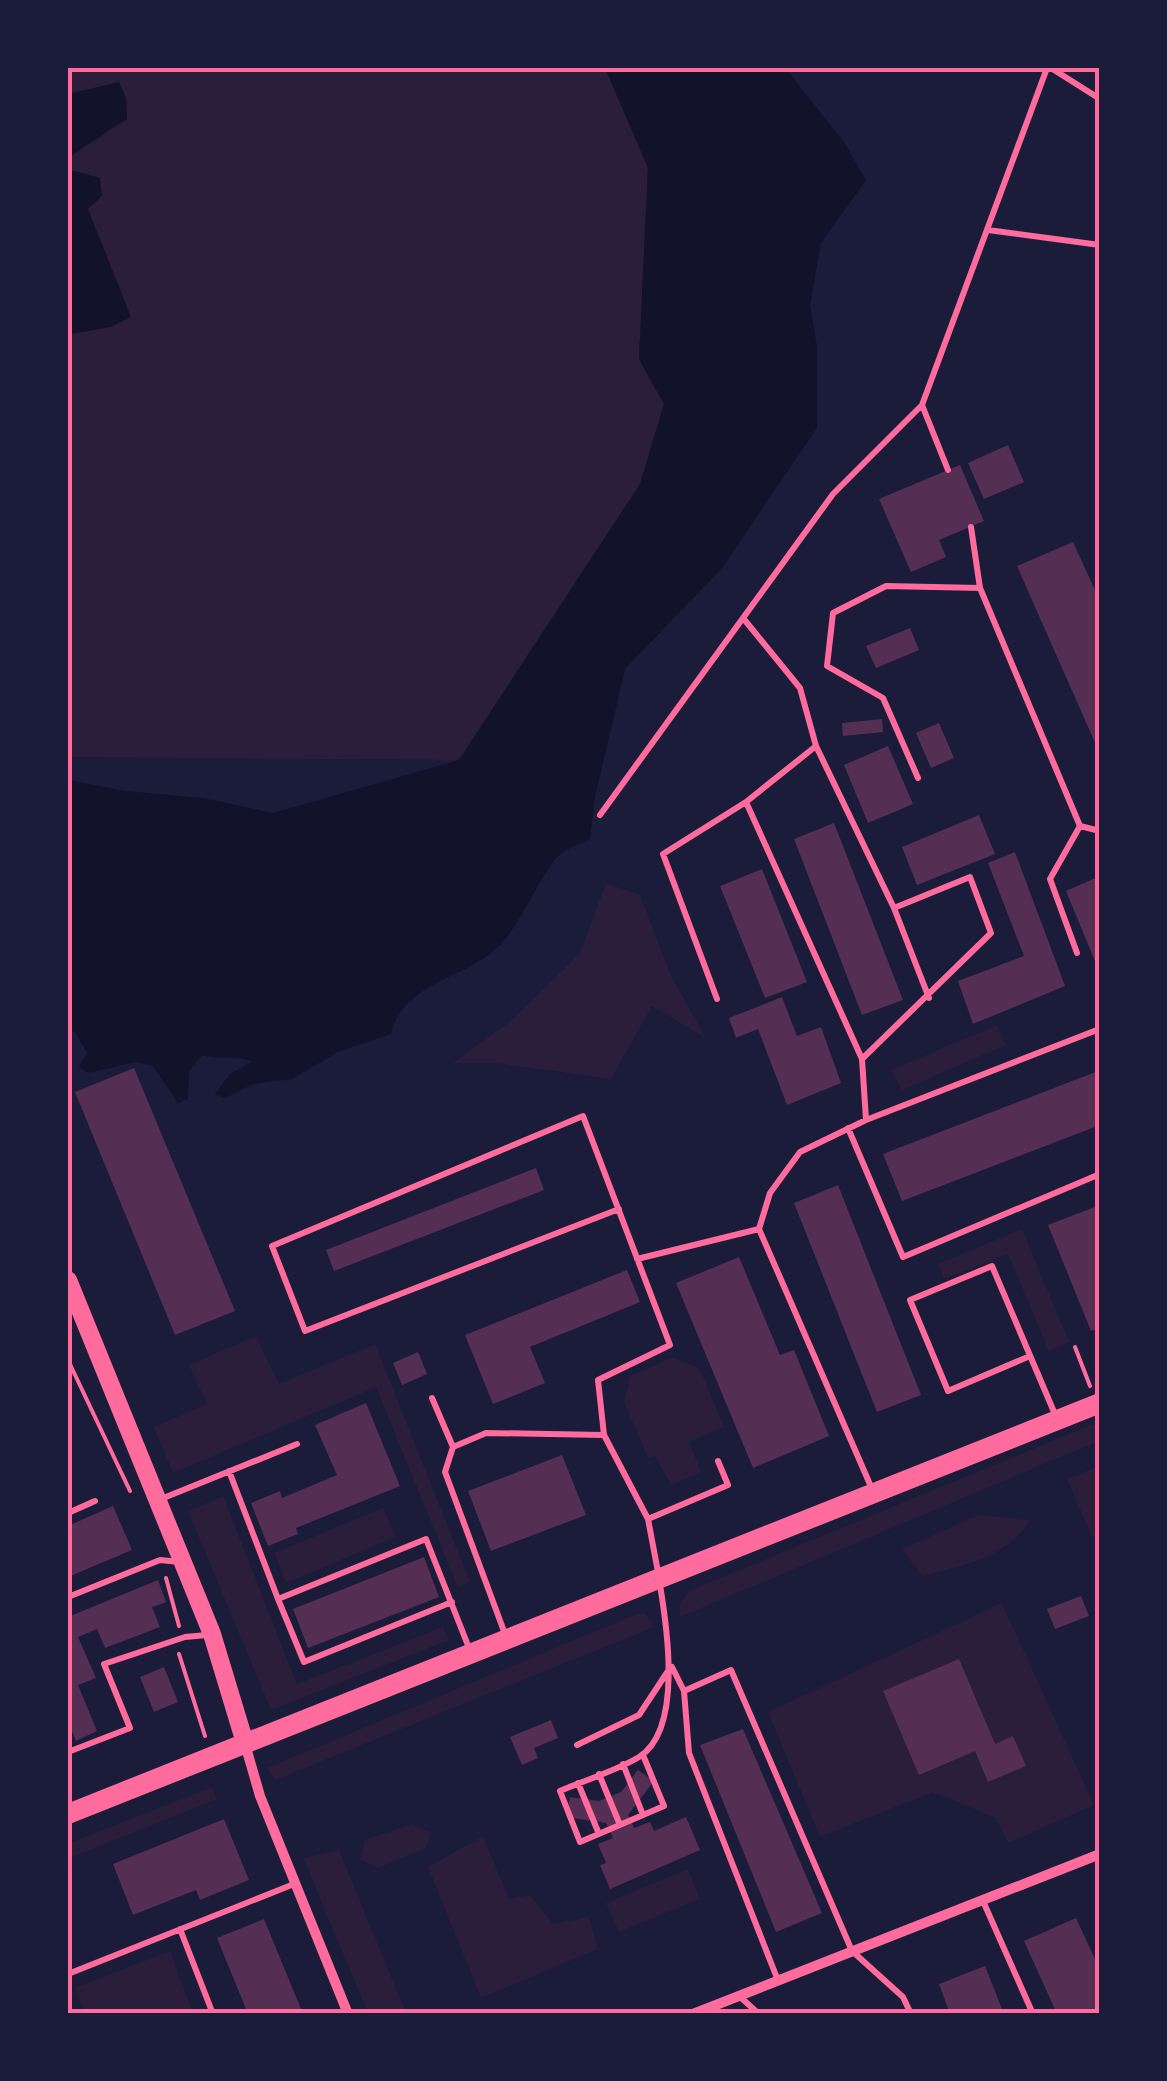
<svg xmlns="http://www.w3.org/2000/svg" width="1167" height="2081" font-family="Montserrat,sans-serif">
	<rect width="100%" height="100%" fill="#1b1b3a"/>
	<!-- green -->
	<path fill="#2a1e3b" d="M68 68H605L648 168 639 359 664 404 640 484 459 760 68 757Z
		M606 883 640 895 671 976 706 1038 652 1006 611 1079 495 1063H453L512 1020 580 953Z
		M997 1025 1006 1045 902 1090 891 1070Z
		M1022 1229 1069 1342 1049 1351 1008 1254 944 1279 938 1264Z
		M256 1336 279 1384 375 1344 470 1582 458 1588 376 1387 173 1473 154 1427 207 1404 189 1365Z
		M673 1357 700 1369 724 1427 689 1442 701 1472 671 1485 655 1456 648 1458 624 1402 630 1376Z
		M1098 1422 1099 1441 680 1617V1604L689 1591Z
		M1099 1466V1534L1092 1537 1067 1479Z
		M223 1496 297 1684 443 1627 449 1640 271 1710 188 1511Z
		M383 1508 396 1537 286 1583 274 1553Z
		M979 1515 1030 1520C1008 1557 962 1566 922 1576L902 1549Z
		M1002 1603 1094 1805 1008 1843 996 1818 933 1792 820 1837 768 1712Z
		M639 1613 646 1614 654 1627 275 1780 267 1768Z
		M212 1787 217 1799 68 1859V1844Z
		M412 1824 432 1833 425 1849 378 1868 360 1859 365 1840Z
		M483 1836 509 1899 530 1895 553 1924 589 1917 598 1949 481 1998 428 1867Z
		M339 1850 406 2013H368L303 1858Z
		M688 1869 700 1899 619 1932 606 1903Z
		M170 1951 193 2013H85L75 1988Z"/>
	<!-- water -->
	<path fill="#12122b" d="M605 68H785L844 142 866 180 821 243 810 305 817 347V428L722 568 625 669 595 797 590 839C581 844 570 847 562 853 543 866 522 926 496 949 461 980 403 983 391 1034L338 1052 292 1079 253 1084 225 1098 215 1094 230 1074 252 1062C236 1054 219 1061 202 1055L189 1071 188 1099 178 1103 153 1066 136 1062 88 1073 79 1067 87 1053 75 1032 68 1031V780L125 791 203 798 273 813 459 760 640 484 664 404 639 359 648 168Z
		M119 82 126 98 127 119 68 158V94Z
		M68 169 100 178 102 196 88 209 131 317 111 327 71 334 68 339Z"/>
	<!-- building -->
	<path fill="#542f53" d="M1008 445 1024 482 984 499 968 463Z
		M960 465 984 521 939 540 946 557 911 572 879 499Z
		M1073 542 1100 601V754L1017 566Z
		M910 628 919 650 876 668 866 646Z
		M882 719 883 732 843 736 842 723Z
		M939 723 954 758 931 768 916 733Z
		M888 746 913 804 868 823 844 765Z
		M979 815 995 854 917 885 902 847Z
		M834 823 903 1000 862 1015 794 839Z
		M1015 852 1065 986 973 1024 958 981 1024 956 988 863Z
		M762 869 807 982 765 998 720 886Z
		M1100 876V971H1099L1066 891Z
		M782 997 797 1036 821 1027 841 1083 787 1105 758 1029 736 1038 729 1018Z
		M134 1068 235 1311 175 1335 75 1092Z
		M1098 1071 1100 1125 902 1201 883 1154Z
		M536 1168 544 1190 334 1271 326 1250Z
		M838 1185 921 1395 877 1412 794 1203Z
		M1100 1205V1328L1091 1331 1048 1225Z
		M739 1257 780 1355 794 1350 829 1436 753 1468 676 1283Z
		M627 1270 640 1302 530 1347 545 1383 493 1404 465 1335Z
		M418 1352 427 1374 402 1385 393 1363Z
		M366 1403 400 1486 296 1528 298 1534 268 1546 251 1503 280 1491 282 1498 337 1475 315 1425Z
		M562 1455 586 1515 491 1551 468 1491Z
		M113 1506 132 1550 68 1577V1526Z
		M424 1557 439 1597 308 1648 293 1609Z
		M158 1580 166 1602 152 1607 160 1627 105 1648 97 1629 78 1637 96 1678 78 1685 97 1731 76 1741 68 1721V1617Z
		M1081 1596 1089 1616 1055 1629 1047 1609Z
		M959 1659 995 1744 1013 1736 1026 1766 988 1782 975 1751 919 1775 883 1691Z
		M164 1667 178 1702 154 1712 140 1677Z
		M551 1720 558 1738 534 1748 538 1758 522 1765 510 1737Z
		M743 1729 822 1913 776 1932 700 1745Z
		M638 1770 654 1781 628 1815 634 1828 650 1822 654 1831 686 1817 700 1850 610 1889 600 1865 606 1863 598 1844 613 1838 606 1823 566 1817 570 1797 599 1801 621 1792Z
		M224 1819 249 1880 200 1900 196 1890 133 1915 113 1864Z
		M1076 1918 1100 1970V2014H1057L1024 1941Z
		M264 1919 303 2014H248L217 1938Z
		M985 1966 1004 2014H950L939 1984Z"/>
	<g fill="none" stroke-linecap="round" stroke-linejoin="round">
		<!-- path -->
		<path stroke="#ff6b9d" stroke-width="4" d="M1075 1347 1090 1386
			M68 1360 130 1491
			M166 1578 179 1626
			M179 1654 205 1736"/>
		<!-- service -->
		<path stroke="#ff6b9d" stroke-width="6" d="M1051 68 1100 99
			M988 230 1100 245
			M948 470 922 405 1047 68
			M971 527 980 588 1080 826 1100 831
			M743 618 800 688 816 746
			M918 778 883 698 827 666 833 613 886 586 980 588
			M746 802 816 746 894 908 929 998
			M600 815 833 494 922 405
			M1077 953 1050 879 1080 826
			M717 999 663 854 746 802 862 1059 866 1120
			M862 1059 991 933 970 877 894 908
			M848 1128 903 1257 1100 1174
			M637 1259 759 1229
			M1030 1356 948 1391 910 1300 992 1266 1057 1419
			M432 1398 453 1447 486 1433 604 1435 648 1519 658 1572
			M604 1435 598 1380 670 1345 583 1116 272 1246 305 1331 619 1209
			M453 1447 445 1472 505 1634
			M229 1471 278 1599 426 1539 469 1648
			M872 1489 759 1229 770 1193 800 1152 866 1120 1097 1030 1100 1034
			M161 1499 297 1444
			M68 1513 95 1501
			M648 1519 728 1485 718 1461
			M1098 1546 1100 1550
			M68 1597 160 1560 180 1562
			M278 1599 304 1662 452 1602
			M672 1667 684 1691 689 1753 777 1978
			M684 1691 731 1670 852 1951 903 1997 911 2014
			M577 1745 639 1715 668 1671
			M68 1752 130 1728 104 1664 185 1637 207 1635
			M643 1755 664 1806 580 1842 560 1791C585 1780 616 1771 639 1757 683 1730 667 1627 660 1585
			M623 1764 643 1815
			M599 1774 620 1825
			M578 1783 599 1834
			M983 1901 1033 2014
			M180 1929 213 2014
			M68 1974 294 1884
			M738 1995 759 2014"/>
		<!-- minor -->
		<path stroke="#ff6b9d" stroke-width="10" d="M245 1744 260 1796 348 2014
			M693 2014 1100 1854"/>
		<!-- secondary -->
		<path stroke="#ff6b9d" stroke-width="18" d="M68 1280 212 1634 245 1743"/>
		<!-- primary -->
		<path stroke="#ff6b9d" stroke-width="20" d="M68 1814 1100 1403"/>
	</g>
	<!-- border -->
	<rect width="1167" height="2081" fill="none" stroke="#1b1b3a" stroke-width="140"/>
	<rect x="70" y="70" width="1027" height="1941" fill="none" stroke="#ff6b9d" stroke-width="4"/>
</svg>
